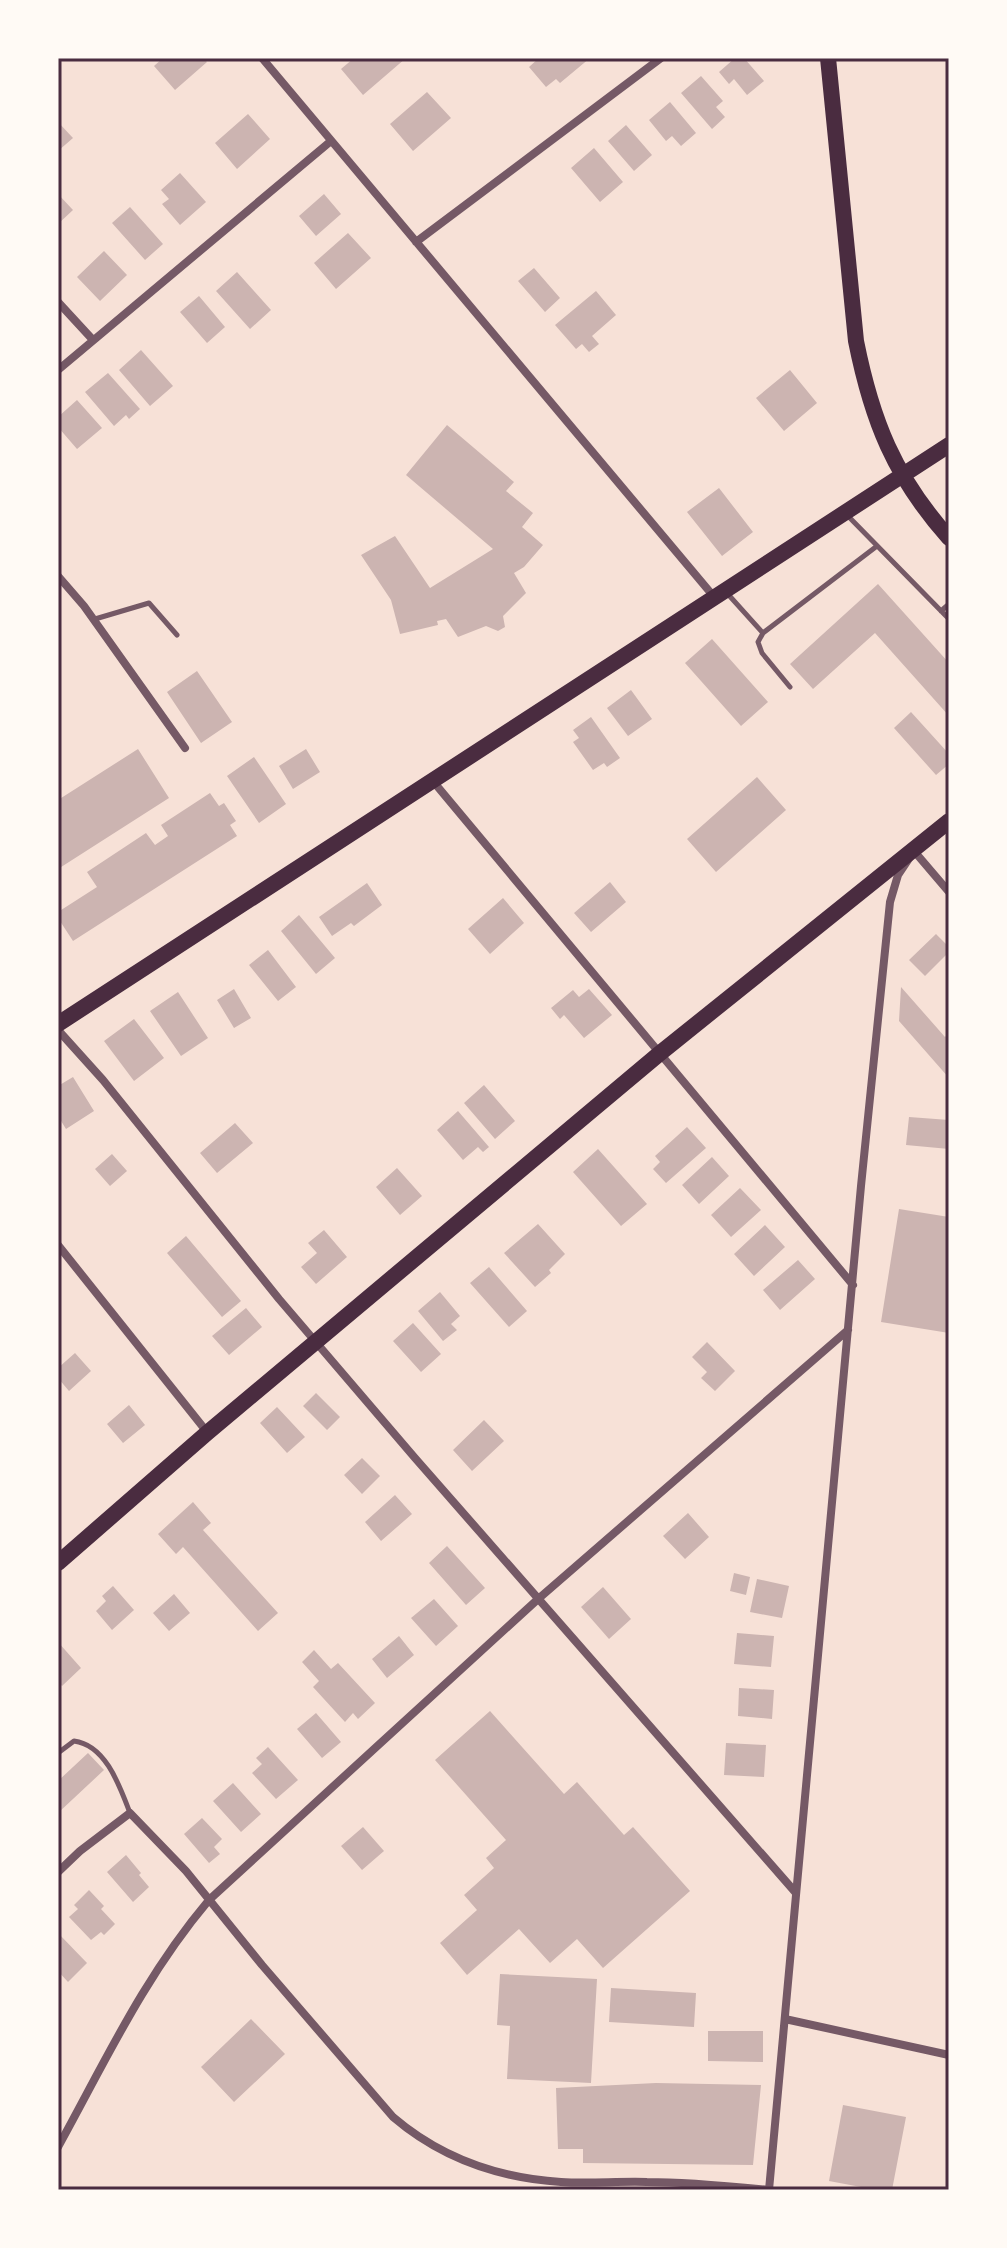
<svg xmlns="http://www.w3.org/2000/svg" width="1007" height="2248" font-family="'Work Sans',sans-serif">
	<rect width="100%" height="100%" fill="#f7e1d7"/>
	<!-- building -->
	<path fill="#ccb4b1" d="M163 58H203L207 62 175 90 154 66Z
		M354 58H406L363 95 341 69Z
		M539 58H590L560 83 556 79 546 87 529 67Z
		M735 58H744L764 81 747 95 734 79 729 84 719 72Z
		M701 76 723 101 716 107 725 117 712 129 681 93Z
		M427 92 451 118 413 151 390 124Z
		M670 102 696 133 681 146 672 136 666 141 649 120Z
		M248 114 270 139 237 169 215 143Z
		M58 122 73 138 58 151Z
		M626 125 652 155 634 171 608 141Z
		M594 148 623 182 600 202 571 168Z
		M180 173 206 202 180 225 162 204 169 199 161 190Z
		M58 194 73 210 58 224Z
		M324 194 341 214 316 236 299 216Z
		M130 207 163 244 145 260 112 223Z
		M348 233 371 258 336 289 314 263Z
		M104 251 127 275 100 301 77 277Z
		M534 268 560 298 545 312 518 281Z
		M237 272 271 310 250 329 216 291Z
		M596 291 616 315 592 336 599 344 589 352 582 344 576 349 555 325Z
		M199 296 225 327 207 343 180 312Z
		M141 350 173 386 150 406 119 370Z
		M790 370 817 403 784 431 756 398Z
		M108 373 140 409 129 419 126 415 114 426 85 392Z
		M77 400 102 428 77 449 58 427V417Z
		M447 425 514 482 506 491 533 513 522 527 543 545 524 567 514 573 526 593 503 616 505 627 498 631 486 626 458 637 446 619 437 621 438 625 400 634 391 600 361 555 395 536 430 588 493 549 406 475Z
		M719 488 753 532 722 556 687 512Z
		M878 584 949 663V716L875 633 813 689 790 664Z
		M712 639 768 702 741 726 685 663Z
		M197 671 232 722 201 743 167 692Z
		M631 690 652 719 628 736 607 708Z
		M911 712 949 754V764L936 775 894 728Z
		M591 717 620 758 607 767 604 763 593 770 573 742 579 738 573 730Z
		M138 749 169 798 58 869V818L61 815 58 809V800Z
		M306 749 320 772 293 789 279 766Z
		M254 757 286 804 259 823 227 776Z
		M757 777 786 810 716 872 687 839Z
		M210 793 219 806 224 803 236 821 230 825 237 836 73 941 58 918V912L97 887 87 872 146 833 155 845 168 836 161 825Z
		M610 882 626 902 591 932 574 913Z
		M367 883 382 905 354 926 351 923 332 936 319 917Z
		M503 898 524 923 490 954 468 929Z
		M299 915 335 958 316 974 281 931Z
		M936 934 949 947V952L925 976 909 960Z
		M268 950 296 987 278 1001 249 965Z
		M901 987 945 1037 949 1033V1078L899 1021Z
		M234 989 251 1018 234 1028 217 1000Z
		M589 989 612 1015 584 1038 564 1015 560 1019 551 1008 573 990 579 997Z
		M178 992 208 1038 181 1056 150 1011Z
		M134 1019 164 1058 134 1081 104 1041Z
		M73 1077 94 1111 66 1129 58 1116V1086Z
		M484 1085 515 1121 495 1139 464 1103Z
		M458 1111 489 1147 483 1152 478 1147 463 1160 437 1130Z
		M909 1117 949 1120V1149L906 1145Z
		M235 1123 253 1143 217 1173 200 1153Z
		M687 1127 706 1148 666 1183 653 1169 660 1162 655 1156Z
		M598 1149 647 1204 621 1226 573 1172Z
		M112 1154 127 1171 110 1186 95 1169Z
		M712 1157 729 1176 699 1204 682 1185Z
		M397 1168 422 1196 400 1215 376 1187Z
		M740 1188 761 1210 731 1237 711 1215Z
		M899 1209 949 1217V1333L881 1322Z
		M538 1224 565 1254 549 1270 551 1273 535 1287 504 1253Z
		M765 1225 785 1247 754 1276 734 1254Z
		M324 1230 347 1257 316 1284 301 1267 317 1253 308 1243Z
		M186 1236 241 1301 222 1317 167 1253Z
		M798 1260 815 1279 780 1310 763 1290Z
		M489 1267 527 1311 509 1327 470 1283Z
		M440 1292 460 1316 451 1324 457 1330 443 1341 418 1311Z
		M246 1308 262 1327 229 1355 212 1336Z
		M413 1323 441 1354 421 1372 393 1341Z
		M707 1342 735 1371 715 1391 701 1378 707 1372 692 1357Z
		M75 1353 91 1371 69 1391 58 1378V1368Z
		M316 1393 340 1417 327 1430 303 1406Z
		M129 1405 145 1425 123 1443 107 1424Z
		M277 1407 305 1437 287 1453 260 1423Z
		M484 1420 504 1441 472 1471 453 1450Z
		M362 1458 380 1476 362 1494 344 1475Z
		M395 1495 412 1514 381 1541 365 1522Z
		M193 1502 211 1523 203 1530 278 1613 258 1631 183 1547 176 1554 158 1534Z
		M688 1513 709 1537 685 1559 663 1536Z
		M447 1546 485 1588 466 1605 429 1563Z
		M734 1573 750 1577 746 1595 730 1591Z
		M757 1579 789 1586 782 1618 750 1612Z
		M113 1586 134 1610 112 1630 96 1611 106 1601 102 1596Z
		M603 1587 631 1619 609 1639 581 1607Z
		M174 1594 190 1613 169 1631 153 1613Z
		M434 1599 458 1626 436 1646 411 1618Z
		M737 1633 774 1636 771 1667 734 1664Z
		M399 1636 414 1655 387 1678 372 1659Z
		M58 1642 81 1668 62 1686 58 1682Z
		M314 1650 331 1669 338 1663 375 1703 358 1719 353 1713 345 1722 313 1687 319 1681 302 1662Z
		M739 1688 774 1690 772 1719 738 1716Z
		M490 1711 564 1794 577 1782 624 1835 633 1827 690 1891 603 1968 577 1939 550 1963 519 1929 467 1975 440 1943 477 1910 464 1895 494 1868 486 1858 506 1840 435 1760Z
		M316 1713 341 1742 322 1758 297 1729Z
		M726 1743 766 1745 764 1777 724 1775Z
		M268 1747 298 1780 276 1799 252 1773 262 1764 256 1758Z
		M88 1753 104 1770 58 1813V1781Z
		M233 1783 261 1814 241 1832 213 1801Z
		M202 1818 222 1839 214 1847 220 1854 209 1863 184 1834Z
		M363 1827 384 1851 362 1870 341 1846Z
		M126 1855 141 1873 139 1875 149 1887 133 1902 107 1872Z
		M89 1890 104 1906 101 1909 115 1924 104 1935 101 1932 91 1940 69 1917 78 1909 74 1905Z
		M58 1933 87 1963 68 1982 58 1971Z
		M500 1974 597 1979 591 2083 507 2079 510 2026 497 2025Z
		M611 1988 696 1993 694 2027 609 2022Z
		M251 2019 285 2054 234 2102 201 2067Z
		M708 2031H763V2062L708 2061Z
		M656 2083 761 2085 753 2165 583 2163V2149H558L556 2088Z
		M843 2105 906 2117 892 2190H877L829 2181Z"/>
	<g fill="none" stroke-linecap="round" stroke-linejoin="round">
		<!-- service -->
		<path stroke="#755966" stroke-width="5" d="M846 514 949 619
			M726 592 763 633
			M941 611 949 604
			M95 619 149 603 177 635
			M790 687 762 653 758 642 763 633 877 546
			M58 1753 74 1741C106 1745 120 1787 130 1813"/>
		<!-- minor -->
		<path stroke="#755966" stroke-width="8" d="M262 58 715 598
			M416 242 661 58
			M58 302 93 340
			M58 370 331 141
			M58 576 84 606 185 748
			M432 780 853 1285
			M58 1030 103 1080 279 1299 415 1458 796 1893
			M58 1245 207 1432
			M58 1872 80 1851 130 1813 186 1871 262 1965 393 2117C441 2158 499 2178 561 2182 589 2184 618 2181 647 2182 687 2182 728 2186 769 2190
			M785 2019 949 2055
			M58 2147C106 2060 144 1977 209 1900L537 1600 848 1330
			M769 2190 861 1186 890 902 898 875 914 851 949 892"/>
		<!-- primary -->
		<path stroke="#4a2c40" stroke-width="16" d="M828 58 856 341C872 421 894 476 949 538
			M58 1024 949 445
			M58 1563 207 1433 659 1054 949 821"/>
	</g>
	<!-- border -->
	<rect width="1007" height="2248" fill="none" stroke="#fffaf5" stroke-width="120"/>
	<rect x="60" y="60" width="887" height="2128" fill="none" stroke="#4a2c40" stroke-width="3"/>
</svg>
